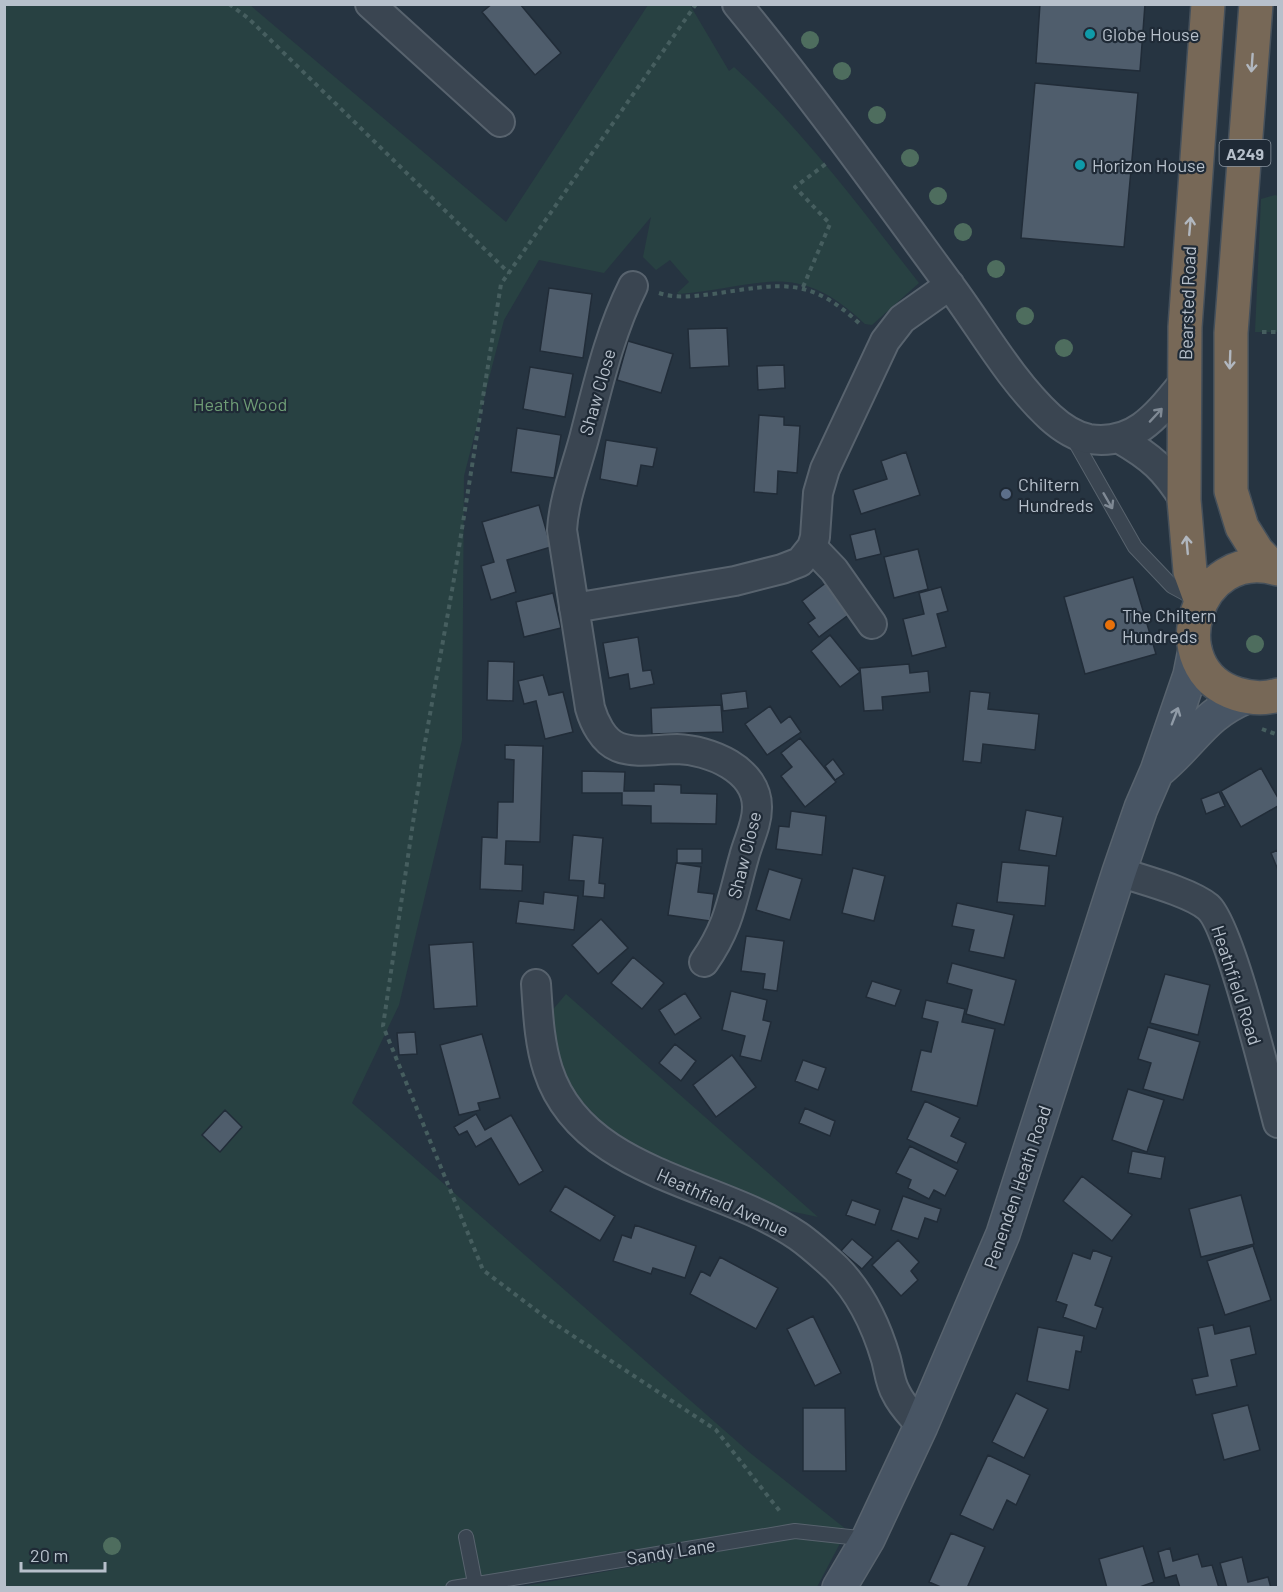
<svg xmlns="http://www.w3.org/2000/svg" width="1283" height="1592" font-family="Barlow,sans-serif">
	<rect width="100%" height="100%" fill="#263441"/>
	<!-- green -->
	<path fill="#284142" d="M5 5H250L506 222 648 5H690L729 71 734 67C804 131 861 209 919 283L872 325 865 324C795 258 763 287 679 294L677 293 689 282 670 260 656 270 643 257 651 217 604 273 539 260 504 320 464 476 462 740 399 1005 352 1103 749 1452 847 1530 817 1587H519L765 1543 489 1587 5 1588Z
		M1275 195 1278 196V332H1255L1261 199Z
		M566 994 818 1217 766 1206 621 1143 565 1083 550 1013Z"/>
	<!-- building -->
	<path fill="#4f5d6c" stroke="#212c38" stroke-width="1.5" d="M492 4H520L561 53 535 75 482 12Z
		M1040 4H1145L1140 71 1036 63Z
		M1035 83 1138 93 1124 247 1021 238Z
		M549 288 592 294 583 358 540 351Z
		M727 328 729 366 690 368 688 329Z
		M628 341 673 354 661 393 617 380Z
		M784 365 785 388 758 390 757 366Z
		M530 367 573 374 565 417 523 409Z
		M759 415 784 417V425L800 426 797 473 778 471 777 494 754 492Z
		M517 428 561 435 554 478 511 472Z
		M606 440 657 448 653 467 641 465 637 486 600 479Z
		M906 452 920 495 861 514 853 490 887 479 881 461Z
		M539 505 551 547 507 560 516 592 491 600 481 566 494 562 482 522Z
		M875 529 881 554 856 560 850 535Z
		M918 549 928 589 894 598 884 557Z
		M1133 577 1156 654 1085 674 1064 597Z
		M827 582 851 613 819 637 808 623 815 618 802 601Z
		M941 587 948 611 937 614 946 647 912 656 903 619 924 614 919 593Z
		M553 593 561 628 524 637 516 602Z
		M830 635 860 672 840 687 811 651Z
		M638 637 643 671 651 670 654 684 630 689 628 674 609 678 603 643Z
		M488 661 514 662 513 701 487 700Z
		M909 664 910 673 928 671 930 692 882 697 883 710 864 711 860 668Z
		M543 675 549 695 563 692 573 732 545 739 536 701 524 704 518 681Z
		M746 691 748 708 723 711 721 694Z
		M970 691 990 693 988 709 1039 714 1035 750 983 744 981 763 963 761Z
		M721 705 723 732 652 734 651 708Z
		M770 706 781 723 790 716 801 732 767 755 745 724Z
		M800 738 836 782 805 807 781 776 792 767 781 753Z
		M505 745 543 746 540 842 506 841 505 864 523 865 522 891 480 889 482 837 497 838 498 802H513L514 760 505 759Z
		M833 759 844 774 835 780 825 766Z
		M1261 768 1278 798V806L1241 827 1221 791Z
		M582 771 625 772 624 791H654V784L681 785V793L717 794 716 824 651 823V806L622 805V793H582Z
		M1219 792 1225 806 1206 814 1201 799Z
		M1026 810 1063 817 1056 856 1019 850Z
		M791 811 826 816 822 855 776 849 779 826 789 827Z
		M573 835 603 838 599 883 605 884 604 898 583 896 584 881 569 880Z
		M677 849H702V863H677Z
		M1278 850V870L1271 853Z
		M1002 862 1049 866 1045 906 997 902Z
		M676 863 701 867 698 892 714 894 710 921 668 915Z
		M853 868 885 876 874 921 842 913Z
		M769 869 802 879 790 920 756 910Z
		M544 892 578 896 574 930 516 923 519 901 543 904Z
		M957 903 1014 915 1004 958 969 951 974 930 952 926Z
		M601 919 628 948 598 974 572 945Z
		M746 936 784 941 777 991 763 989 765 974 741 971Z
		M473 942 477 1006 434 1009 429 945Z
		M633 957 664 983 642 1009 611 983Z
		M952 963 1016 980 1004 1025 966 1014 972 990 947 983Z
		M1165 974 1210 985 1198 1035 1150 1023Z
		M872 981 901 990 895 1006 866 997Z
		M731 991 767 1000 763 1020 771 1022 761 1061 740 1056 745 1036 722 1030Z
		M685 993 701 1018 675 1035 659 1010Z
		M926 1000 965 1009 962 1022 995 1029 977 1106 911 1091 921 1050 931 1052 938 1022 922 1018Z
		M1148 1027 1200 1042 1183 1100 1143 1089 1151 1063 1138 1059Z
		M415 1032 417 1054 399 1055 397 1033Z
		M482 1034 500 1098 478 1103 480 1110 459 1115 440 1045Z
		M675 1044 696 1061 681 1081 659 1063Z
		M732 1055 756 1087 716 1117 693 1085Z
		M803 1060 826 1068 818 1090 795 1081Z
		M1128 1089 1164 1100 1147 1152 1112 1140Z
		M925 1101 960 1118 951 1136 966 1143 957 1163 907 1139Z
		M805 1108 835 1121 830 1136 799 1123Z
		M225 1110 242 1127 220 1152 202 1135Z
		M476 1114 485 1130 511 1115 543 1171 519 1185 491 1138 476 1147 467 1131 459 1135 454 1127Z
		M910 1146 958 1170 945 1196 934 1190 929 1199 908 1188 911 1180 896 1173Z
		M1132 1151 1165 1157 1161 1179 1128 1173Z
		M1082 1176 1132 1215 1112 1241 1063 1201Z
		M565 1186 615 1216 600 1241 550 1211Z
		M1241 1195 1254 1244 1201 1257 1189 1209Z
		M903 1196 941 1209 937 1222 925 1218 918 1239 891 1230Z
		M852 1200 880 1210 875 1225 846 1215Z
		M635 1225 696 1246 685 1278 653 1268 651 1274 613 1261 622 1235 631 1238Z
		M852 1239 873 1257 862 1269 841 1251Z
		M898 1240 919 1262 911 1271 918 1280 901 1296 872 1265Z
		M1253 1246 1271 1300 1225 1315 1207 1261Z
		M1093 1250 1112 1257 1095 1305 1103 1308 1096 1329 1063 1317 1067 1305 1056 1301 1073 1253 1090 1259Z
		M720 1257 778 1288 756 1329 690 1294 701 1271 710 1276Z
		M813 1316 841 1373 815 1386 787 1329Z
		M1213 1325 1215 1334 1250 1326 1256 1354 1231 1360 1237 1386 1196 1395 1192 1379 1208 1376 1198 1328Z
		M1038 1327 1084 1336 1081 1352 1076 1351 1069 1390 1027 1381Z
		M1016 1393 1048 1409 1024 1458 992 1442Z
		M1248 1405 1260 1450 1224 1460 1212 1414Z
		M803 1408H845L846 1471H803Z
		M988 1455 1030 1475 1016 1505 1007 1500 993 1530 960 1515Z
		M951 1533 985 1547 967 1588H943L929 1582Z
		M1143 1546 1154 1582 1137 1588H1107L1099 1559Z
		M1170 1548 1173 1561 1198 1554 1202 1567 1212 1565 1219 1588H1180L1176 1575 1165 1578 1158 1552Z
		M1242 1557 1248 1582 1268 1577 1271 1588H1227L1220 1563Z"/>
	<g fill="none" stroke-linecap="round" stroke-linejoin="round">
		<!-- lane casing -->
		<g stroke="#58636e" stroke-width="16">
			<path id="lane" d="M1072 436 1135 547 1172 586 1196 599
				M466 1537 475 1583
				M453 1588 795 1531 868 1539"/>
		</g>
		<!-- street casing -->
		<g stroke="#58636e" stroke-width="32">
			<path id="street" d="M370 4 500 122
				M737 4C810 93 880 190 948 283 981 327 1010 380 1050 417 1061 427 1074 436 1089 439 1135 446 1158 414 1184 382
				M633 286C610 332 599 381 586 431 578 464 564 496 562 530L590 708C594 722 603 741 618 747 636 754 658 749 677 749 709 750 758 769 757 808 757 825 748 841 744 857 732 899 730 925 704 962
				M1120 439C1151 457 1165 469 1184 500
				M812 547 834 570 872 624
				M574 608 735 581 782 569 800 562 812 547 815 537 818 493 825 469 885 341 902 319 950 285
				M1119 872C1143 880 1190 892 1208 907 1230 926 1268 1086 1278 1123
				M536 984C538 1013 539 1042 548 1070 582 1175 720 1182 798 1236 811 1245 824 1257 836 1268 861 1293 876 1325 886 1359 889 1370 890 1383 896 1393 902 1406 912 1415 921 1426"/>
		</g>
		<!-- secondary casing -->
		<g stroke="#58636e" stroke-width="36">
			<path id="secondary" d="M1159 770C1193 742 1204 714 1246 697
				M839 1588 868 1539 921 1426 1003 1234 1119 872 1141 808 1157 771 1190 675 1195 650"/>
		</g>
		<!-- highway casing -->
		<g stroke="#45505b" stroke-width="36">
			<path id="highway" d="M1256 4 1231 333V491L1242 527 1257 551 1272 567
				M1278 569C1196 544 1158 669 1237 694 1250 698 1265 699 1278 695
				M1201 601 1190 571 1184 500 1185 327 1208 4"/>
		</g>
		<!-- path -->
		<path stroke="#465e5f" stroke-width="4" stroke-dasharray="4.5 4.5" stroke-linecap="butt" d="M229 4 248 18 509 273
			M696 4 501 284 454 579 424 748 383 1026 483 1270 549 1320 716 1430 782 1514
			M803 287 830 224 795 187 827 163
			M659 293C678 299 693 296 713 294 781 284 809 275 862 326
			M1262 332H1278
			M1262 729 1278 735"/>
		<!-- lane -->
		<use href="#lane" stroke="#3a4551" stroke-width="14"/>
		<!-- street -->
		<use href="#street" stroke="#3a4551" stroke-width="28"/>
		<!-- secondary -->
		<use href="#secondary" stroke="#485564" stroke-width="33"/>
		<!-- highway -->
		<use href="#highway" stroke="#776857" stroke-width="33"/>
	</g>
	<!-- trees -->
	<g fill="#4e6d5e">
		<circle cx="810" cy="40" r="9"/>
		<circle cx="842" cy="71" r="9"/>
		<circle cx="877" cy="115" r="9"/>
		<circle cx="910" cy="158" r="9"/>
		<circle cx="938" cy="196" r="9"/>
		<circle cx="963" cy="232" r="9"/>
		<circle cx="996" cy="269" r="9"/>
		<circle cx="1025" cy="316" r="9"/>
		<circle cx="1064" cy="348" r="9"/>
		<circle cx="1255" cy="644" r="9"/>
		<circle cx="112" cy="1546" r="9"/>
	</g>
	<!-- one-way arrows -->
	<defs><path id="oneway-shaft" d="M-6 0H5M1.5-3L5.5 0L1.5 3" fill="none" stroke-width="1.6" stroke-linecap="round" stroke-linejoin="round" transform="scale(1.5)"/></defs>
	<g stroke="#b1b7bf">
		<use href="#oneway-shaft" transform="translate(1252 63) rotate(94)"/>
		<use href="#oneway-shaft" transform="translate(1190 226) rotate(-85)"/>
		<use href="#oneway-shaft" transform="translate(1230 360) rotate(92)"/>
		<use href="#oneway-shaft" transform="translate(1187 545) rotate(-95)"/>
	</g>
	<g stroke="#7f8994">
		<use href="#oneway-shaft" transform="translate(1156 415) rotate(-47)"/>
		<use href="#oneway-shaft" transform="translate(1108 501) rotate(60)"/>
	</g>
	<use stroke="#909ba7" href="#oneway-shaft" transform="translate(1175 716) rotate(-69)"/>
	<!-- markers -->
	<g fill="#0f9aa8" stroke="#1f2a36" stroke-width="2">
		<circle cx="1090" cy="34" r="6"/>
		<circle cx="1080" cy="165" r="6"/>
	</g>
	<circle fill="#5c6f8a" stroke="#1f2a36" stroke-width="2" cx="1006" cy="494" r="6"/>
	<circle fill="#e8710a" stroke="#1f2a36" stroke-width="2" cx="1110" cy="625" r="6"/>
	<g text-anchor="middle" dominant-baseline="central" stroke-width="4.5" stroke-linejoin="round" paint-order="stroke">
		<!-- shield labels -->
		<rect fill="#1f2a36" stroke="#89939e" stroke-width="1.5" x="1219.5" y="140" width="51" height="26" rx="4.5"/>
		<g font-size="16" font-weight="bold" fill="#b7c0cb">
			<text x="1245" y="153">A249</text>
		</g>
		<!-- poi labels -->
		<g font-size="18" fill="#b7c0cb" stroke="#1f2a36" text-anchor="start">
			<text x="1102" y="34">Globe House</text>
			<text x="1092" y="165">Horizon House</text>
			<text x="1018" y="484">Chiltern<tspan x="1018" dy="21">Hundreds</tspan></text>
			<text x="1122" y="615">The Chiltern<tspan x="1122" dy="21">Hundreds</tspan></text>
		</g>
		<!-- street labels -->
		<g font-size="18" fill="#b7c0cb" stroke="#1f2a36">
			<text transform="translate(1187 303) rotate(-88)">Bearsted Road</text>
			<text transform="translate(597 392) rotate(-74)">Shaw Close</text>
			<text transform="translate(744 855) rotate(-76)">Shaw Close</text>
			<text transform="translate(1237 985) rotate(72)">Heathfield Road</text>
			<text transform="translate(1017 1187) rotate(-71)">Penenden Heath Road</text>
			<text transform="translate(723 1202) rotate(24)">Heathfield Avenue</text>
			<text transform="translate(671 1551) rotate(-9)">Sandy Lane</text>
		</g>
		<!-- park labels -->
		<g font-size="18" fill="#6e9c75" stroke="#1f2a36">
			<text x="240" y="404">Heath Wood</text>
		</g>
	</g>
	<!-- border -->
	<rect width="1283" height="1592" fill="none" stroke="#b7c0cb" stroke-width="12"/>
	<!-- scale -->
	<path d="M21 1562v9h84v-9" fill="none" stroke="#b7c0cb" stroke-width="3"/>
	<text x="30" y="1562" font-size="18" fill="#b7c0cb" stroke="#1f2a36" stroke-width="4.5" paint-order="stroke">20 m</text>
</svg>
